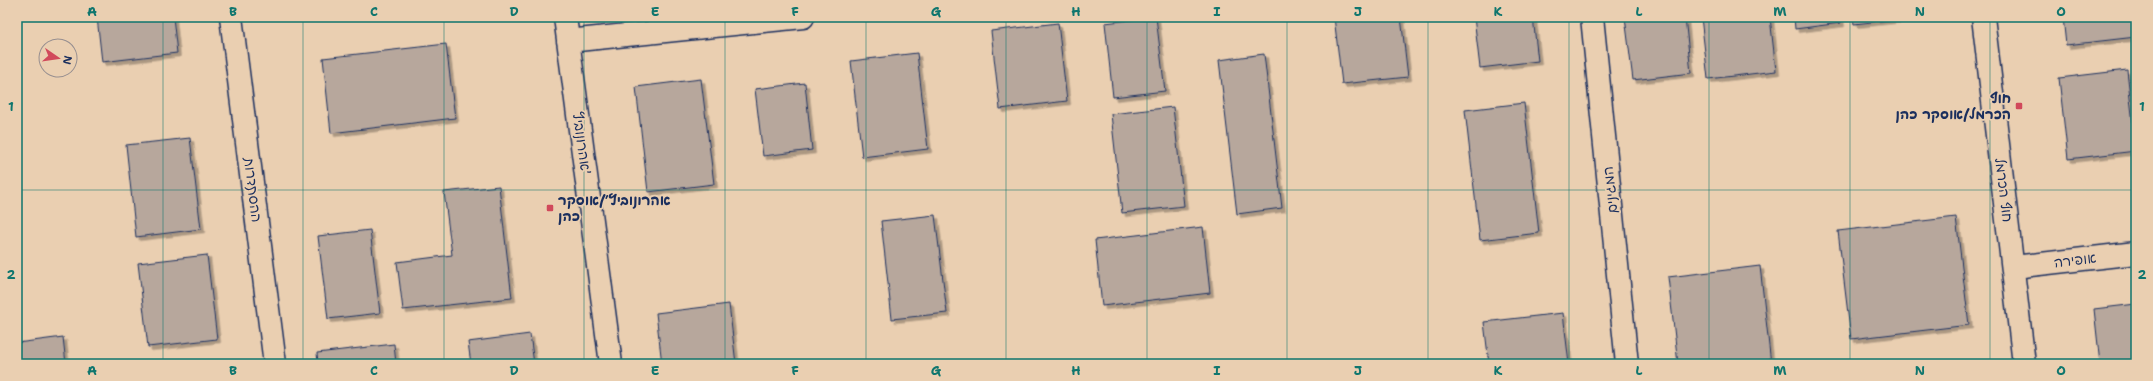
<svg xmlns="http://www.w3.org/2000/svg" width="2153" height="381" font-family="'Shantell Sans','Playpen Sans Hebrew',sans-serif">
	<defs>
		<filter id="shadow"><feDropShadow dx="3.5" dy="3.5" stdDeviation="0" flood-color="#0004"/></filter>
	</defs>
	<rect width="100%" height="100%" fill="#eacfb1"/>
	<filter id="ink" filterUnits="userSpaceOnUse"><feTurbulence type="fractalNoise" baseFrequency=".025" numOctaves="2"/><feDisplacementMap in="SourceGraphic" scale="8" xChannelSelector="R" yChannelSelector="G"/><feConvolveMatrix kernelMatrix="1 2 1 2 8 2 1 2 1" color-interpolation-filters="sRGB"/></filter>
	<g filter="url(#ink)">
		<!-- building -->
		<path fill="#b7a79c" stroke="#1b2f5e" filter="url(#shadow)" d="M97 17H173L177 53 102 62Z
			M1156 17 1165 91 1113 97 1105 23Z
			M1334 17H1401L1408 77 1342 84Z
			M1474 17H1533L1538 61 1480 68Z
			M1625 17H1685L1691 73 1633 80Z
			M1701 17H1770L1776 71 1708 79Z
			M1794 17H1840L1841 23 1795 29Z
			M1853 17H1917L1854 24Z
			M2063 17H2136V37L2066 45Z
			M1058 23 1067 101 1000 109 991 31Z
			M446 44 455 118 331 133 323 58Z
			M917 53 928 149 862 157 851 61Z
			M1264 54 1282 208 1237 214 1219 60Z
			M2127 70 2136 151 2068 159 2059 78Z
			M701 79 714 184 648 192 636 87Z
			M805 83 812 150 763 156 755 89Z
			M1524 103 1539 233 1480 240 1465 110Z
			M1173 107 1184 206 1122 213 1111 114Z
			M190 138 201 229 136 237 126 145Z
			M499 186 512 298 403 310 397 262 452 255 444 192Z
			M935 215 947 313 892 319 881 221Z
			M1956 217 1969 325 1851 339 1838 231Z
			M1203 227 1210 293 1102 306 1095 240Z
			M370 230 380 313 328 319 318 236Z
			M207 255 217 339 148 347 138 263Z
			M1760 266 1771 364H1678L1668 277Z
			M729 304 736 364H662L656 313Z
			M2136 304V364H2100L2094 309Z
			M1563 313 1569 364H1489L1484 322Z
			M530 334 534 364H471L468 342Z
			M63 337 66 364H17V343Z
			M394 344 396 364H318L317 353Z"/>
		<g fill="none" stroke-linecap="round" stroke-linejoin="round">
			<!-- minor casing -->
			<g stroke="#1b2f5e" stroke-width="25">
				<path id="minor" d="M231 17 275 364
					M565 17 611 364
					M1592 17 1627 364
					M568 41 803 17
					M2014 267 2136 253"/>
			</g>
			<!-- tertiary casing -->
			<g stroke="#1b2f5e" stroke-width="25">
				<path id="tertiary" d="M1983 17 2024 364"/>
			</g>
			<!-- minor -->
			<use href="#minor" stroke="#eacfb1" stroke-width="22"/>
			<!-- tertiary -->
			<use href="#tertiary" stroke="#eacfb1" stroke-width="22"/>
		</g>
	</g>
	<!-- grid -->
	<path fill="none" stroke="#0f766e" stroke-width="1" stroke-opacity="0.55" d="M163 17V364M303 17V364M444 17V364M584 17V364M725 17V364M866 17V364M1006 17V364M1147 17V364M1287 17V364M1428 17V364M1569 17V364M1709 17V364M1850 17V364M1990 17V364M17 190H2136"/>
	<!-- markers -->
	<g fill="#d1495b" stroke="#eacfb1" stroke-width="1.5">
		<rect x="2015" y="102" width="8" height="8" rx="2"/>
		<rect x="546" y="204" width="8" height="8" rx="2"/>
	</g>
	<g text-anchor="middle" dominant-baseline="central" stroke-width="3.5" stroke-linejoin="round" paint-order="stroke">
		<!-- poi labels -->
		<g font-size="14" font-weight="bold" fill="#1b2f5e" stroke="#eacfb1" text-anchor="end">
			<text x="2011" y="98">חוף<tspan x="2011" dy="16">הכרמל/אוסקר כהן</tspan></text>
			<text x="558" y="200" text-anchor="start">אהרונוביץ׳/אוסקר<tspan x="558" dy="16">כהן</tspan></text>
		</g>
		<!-- street labels -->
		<g font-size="14" fill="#1b2f5e" stroke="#eacfb1">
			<text transform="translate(582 143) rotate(82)">אהרונוביץ'</text>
			<text transform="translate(253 190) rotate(83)">ההסתדרות</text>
			<text transform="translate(1610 190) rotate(-96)">המגינים</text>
			<text transform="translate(2004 190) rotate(83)">חוף הכרמל</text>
			<text transform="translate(2075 260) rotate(-7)">אופירה</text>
		</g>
	</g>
	<!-- margin -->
	<rect width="2153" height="381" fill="none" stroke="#eacfb1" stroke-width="44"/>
	<!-- north arrow -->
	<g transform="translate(58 58) rotate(103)"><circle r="19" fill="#eacfb1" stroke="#978f90"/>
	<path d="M0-3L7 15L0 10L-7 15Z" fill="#d1495b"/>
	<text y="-6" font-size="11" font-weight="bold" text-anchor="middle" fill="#1b2f5e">N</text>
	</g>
	<rect x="22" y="22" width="2109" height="337" fill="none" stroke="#0f766e" stroke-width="1.5"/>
	<g font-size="13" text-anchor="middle" font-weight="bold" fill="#0f766e">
		<text x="92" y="16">A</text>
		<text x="233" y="16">B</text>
		<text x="374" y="16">C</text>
		<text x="514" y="16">D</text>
		<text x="655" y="16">E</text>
		<text x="795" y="16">F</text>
		<text x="936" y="16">G</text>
		<text x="1076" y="16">H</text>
		<text x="1217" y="16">I</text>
		<text x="1358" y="16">J</text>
		<text x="1498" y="16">K</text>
		<text x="1639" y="16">L</text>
		<text x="1780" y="16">M</text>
		<text x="1920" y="16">N</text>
		<text x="2061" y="16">O</text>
		<text x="11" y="111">1</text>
		<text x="2142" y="111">1</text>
		<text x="11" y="279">2</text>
		<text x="2142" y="279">2</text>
		<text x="92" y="375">A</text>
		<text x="233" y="375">B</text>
		<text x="374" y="375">C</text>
		<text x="514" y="375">D</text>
		<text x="655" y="375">E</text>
		<text x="795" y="375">F</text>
		<text x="936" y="375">G</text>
		<text x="1076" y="375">H</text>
		<text x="1217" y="375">I</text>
		<text x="1358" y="375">J</text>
		<text x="1498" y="375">K</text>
		<text x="1639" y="375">L</text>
		<text x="1780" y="375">M</text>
		<text x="1920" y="375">N</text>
		<text x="2061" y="375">O</text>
	</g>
</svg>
